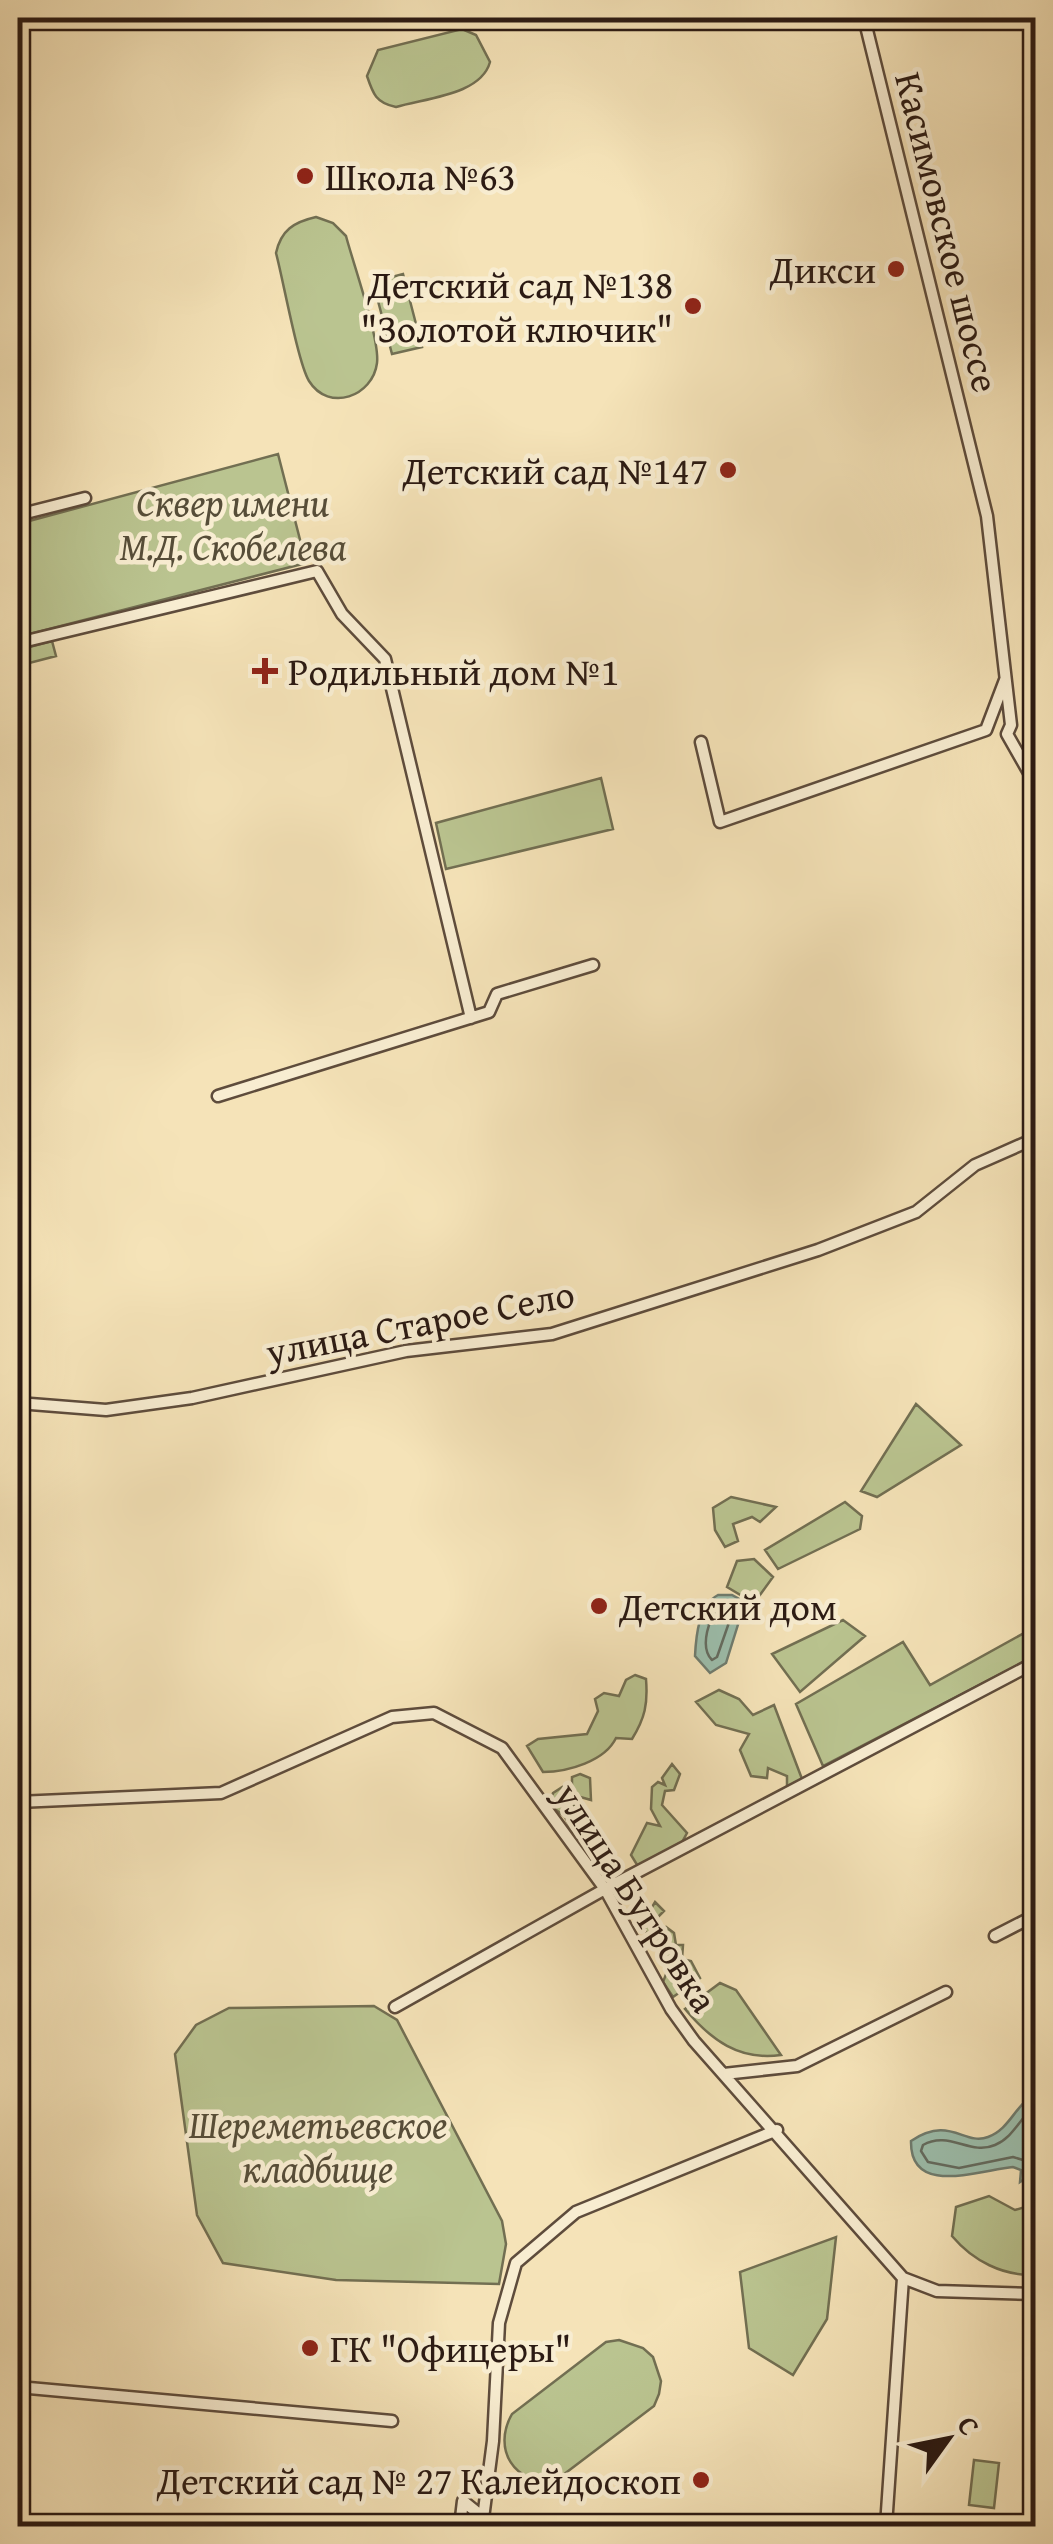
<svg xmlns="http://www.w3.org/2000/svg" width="1053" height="2544" font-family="'Gentium Book Plus',serif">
	<rect width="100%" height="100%" fill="#f5e3b8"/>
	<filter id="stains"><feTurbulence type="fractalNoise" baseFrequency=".002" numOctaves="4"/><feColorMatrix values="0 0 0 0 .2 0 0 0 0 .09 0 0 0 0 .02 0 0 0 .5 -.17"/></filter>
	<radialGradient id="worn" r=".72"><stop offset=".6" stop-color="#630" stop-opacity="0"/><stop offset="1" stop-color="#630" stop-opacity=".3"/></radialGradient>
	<!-- green -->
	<path fill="#bac490" stroke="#726f52" stroke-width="2.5" d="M462 29 476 35 490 62C481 95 426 98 396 107 376 103 373 94 367 76L378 50Z
		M316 217 333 223 346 236C353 263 380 339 377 363 373 396 329 413 309 381 298 363 283 279 276 253 281 230 294 222 316 217Z
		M403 274 422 347 392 354 373 282Z
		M278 454 306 563 18 637V524Z
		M52 641 56 656 18 666V650Z
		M601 778 613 829 446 869 436 823Z
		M916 1404 961 1445 877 1497 861 1491Z
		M731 1497 776 1507 760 1522 752 1517 733 1524 738 1541 725 1547 715 1530 713 1508Z
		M845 1502 862 1516 860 1529 778 1569 765 1550Z
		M754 1559 773 1577 754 1603 727 1587 737 1561Z
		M843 1620 865 1636 800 1692 772 1654Z
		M1035 1627V1656L823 1766 796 1704 903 1642 930 1685Z
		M635 1675 646 1679C648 1704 645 1718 632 1739L616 1738C605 1761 568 1772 543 1772L527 1746 538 1739 587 1734 598 1711 595 1699 604 1693 619 1696 626 1680Z
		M719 1690 739 1699 753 1715 774 1705 802 1779 787 1787V1776L768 1768 767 1778 751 1776 740 1750 749 1734 716 1725 696 1702Z
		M672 1764 680 1774 674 1790 665 1791 662 1805 687 1833 681 1844 639 1868 631 1855 647 1823 660 1826 651 1809 652 1787 658 1782 665 1785 662 1778Z
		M580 1774 590 1778 591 1800 577 1796 573 1809 583 1812 608 1866 598 1869 584 1846 578 1845 565 1817 550 1805 553 1793 564 1786 572 1789V1777Z
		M655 1902 664 1911 653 1922 657 1930 666 1927 674 1933 676 1945H683L682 1959 691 1961 700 1978 673 1997 663 1982 670 1964C663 1947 648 1940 642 1924Z
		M720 1983 736 1990 781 2055C739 2061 711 2040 685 2009Z
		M374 2006 397 2020 502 2221 506 2244 499 2284 336 2280 223 2263 197 2215 175 2054 196 2025 229 2008Z
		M989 2196 1015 2210 1035 2204V2275C1003 2276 973 2261 952 2236L956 2207Z
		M836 2237 827 2319 793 2375 749 2348 740 2272Z
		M619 2340 643 2348 653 2357 661 2381 659 2394 654 2406 555 2481C514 2485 492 2449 512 2414L606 2342Z
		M974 2460 999 2463 994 2508 969 2505Z"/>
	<!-- water -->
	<path fill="#9cbeac" stroke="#6f7c6f" stroke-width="2.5" d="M718 1595H732L745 1602 726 1663 710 1673 695 1656C696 1635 699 1605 718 1595Z
		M1035 2094V2172L1020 2182 1021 2170 1013 2167C980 2170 910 2197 911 2141 950 2115 964 2146 988 2137 1010 2129 1015 2105 1035 2094Z"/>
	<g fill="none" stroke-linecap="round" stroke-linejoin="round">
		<!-- shore -->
		<path stroke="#646c60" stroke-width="2.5" d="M721 1605H730L733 1611 717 1657 712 1660C699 1647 709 1616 721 1605Z
			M1036 2105C1020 2117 1014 2137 995 2145 970 2156 949 2130 923 2145L921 2151 928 2162 959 2168 1013 2157 1036 2164"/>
		<!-- minor casing -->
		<g stroke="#5e4c3c" stroke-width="15">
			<path id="minor" d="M864 18 987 516 1011 725 1007 734
				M18 515 85 498
				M18 643 317 571 342 614 385 659 471 1018
				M986 730 1005 680
				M1007 734 1036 785
				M701 742 720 822 986 730
				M218 1096 489 1012 497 994 593 965
				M1036 1381V1395
				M18 1403 106 1410 192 1398 406 1351 552 1334 818 1250 916 1212 975 1165 1036 1138
				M18 1802 221 1793 392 1717 434 1713 502 1748 605 1889 671 2009 694 2041 903 2278
				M995 1936 1036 1915
				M395 2007 605 1889 1036 1662
				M724 2074 797 2066 946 1992
				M903 2278 937 2291 1036 2294
				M18 2387 392 2421
				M460 2526 463 2501 484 2518
				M482 2526 493 2441 499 2323 516 2263 576 2212 777 2130
				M886 2526 903 2278"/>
		</g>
		<!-- minor -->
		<use href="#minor" stroke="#f8edd1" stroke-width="10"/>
	</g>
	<!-- markers -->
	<g fill="#8f2418" stroke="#f8edd1" stroke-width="4">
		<circle cx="305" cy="176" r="10"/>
		<circle cx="896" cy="269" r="10"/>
		<circle cx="693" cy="306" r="10"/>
		<circle cx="728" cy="470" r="10"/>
		<path d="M260 656h10v10h10v10h-10v10h-10v-10h-10v-10h10z"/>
		<circle cx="599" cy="1606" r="10"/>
		<circle cx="310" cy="2348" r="10"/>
		<circle cx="701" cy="2480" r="10"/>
	</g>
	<g text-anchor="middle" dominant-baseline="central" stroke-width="9" stroke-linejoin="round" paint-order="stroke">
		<!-- poi labels -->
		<g font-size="38" fill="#2b1a13" stroke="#f8edd1" text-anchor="start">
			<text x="325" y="176">Школа №63</text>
			<text x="876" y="269" text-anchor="end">Дикси</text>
			<text x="673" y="284" text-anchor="end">Детский сад №138<tspan x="673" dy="44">"Золотой ключик"</tspan></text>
			<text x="708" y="470" text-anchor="end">Детский сад №147</text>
			<text x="288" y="671">Родильный дом №1</text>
			<text x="619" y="1606">Детский дом</text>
			<text x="330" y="2348">ГК "Офицеры"</text>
			<text x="681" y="2480" text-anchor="end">Детский сад № 27 Калейдоскоп</text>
		</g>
		<!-- street labels -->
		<g font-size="38" fill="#2b1a13" stroke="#f8edd1">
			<text transform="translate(948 232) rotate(76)">Касимовское шоссе</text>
			<text transform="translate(420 1322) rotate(-11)">улица Старое Село</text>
			<text transform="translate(637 1897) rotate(57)">улица Бугровка</text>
		</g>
		<!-- park labels -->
		<g font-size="38" font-style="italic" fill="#564d38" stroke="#f8edd1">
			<text x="233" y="502">Сквер имени<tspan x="233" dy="44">М.Д. Скобелева</tspan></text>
			<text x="318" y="2124">Шереметьевское<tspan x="318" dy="44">кладбище</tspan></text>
		</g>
	</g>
	<!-- margin -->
	<rect width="1053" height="2544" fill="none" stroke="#f5e3b8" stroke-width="60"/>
	<rect x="20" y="20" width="1013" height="2504" fill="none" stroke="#2b1a13" stroke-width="5"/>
	<rect x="30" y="30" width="993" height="2484" fill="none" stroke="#2b1a13" stroke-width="2.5"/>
	<!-- north arrow -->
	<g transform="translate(948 2439) rotate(57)" stroke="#f8edd1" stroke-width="8" paint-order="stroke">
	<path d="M0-8L18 38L0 25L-18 38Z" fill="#2b1a13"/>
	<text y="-15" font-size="28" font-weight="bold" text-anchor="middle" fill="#2b1a13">С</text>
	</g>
	<rect width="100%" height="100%" filter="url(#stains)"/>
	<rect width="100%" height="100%" fill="url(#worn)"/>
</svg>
